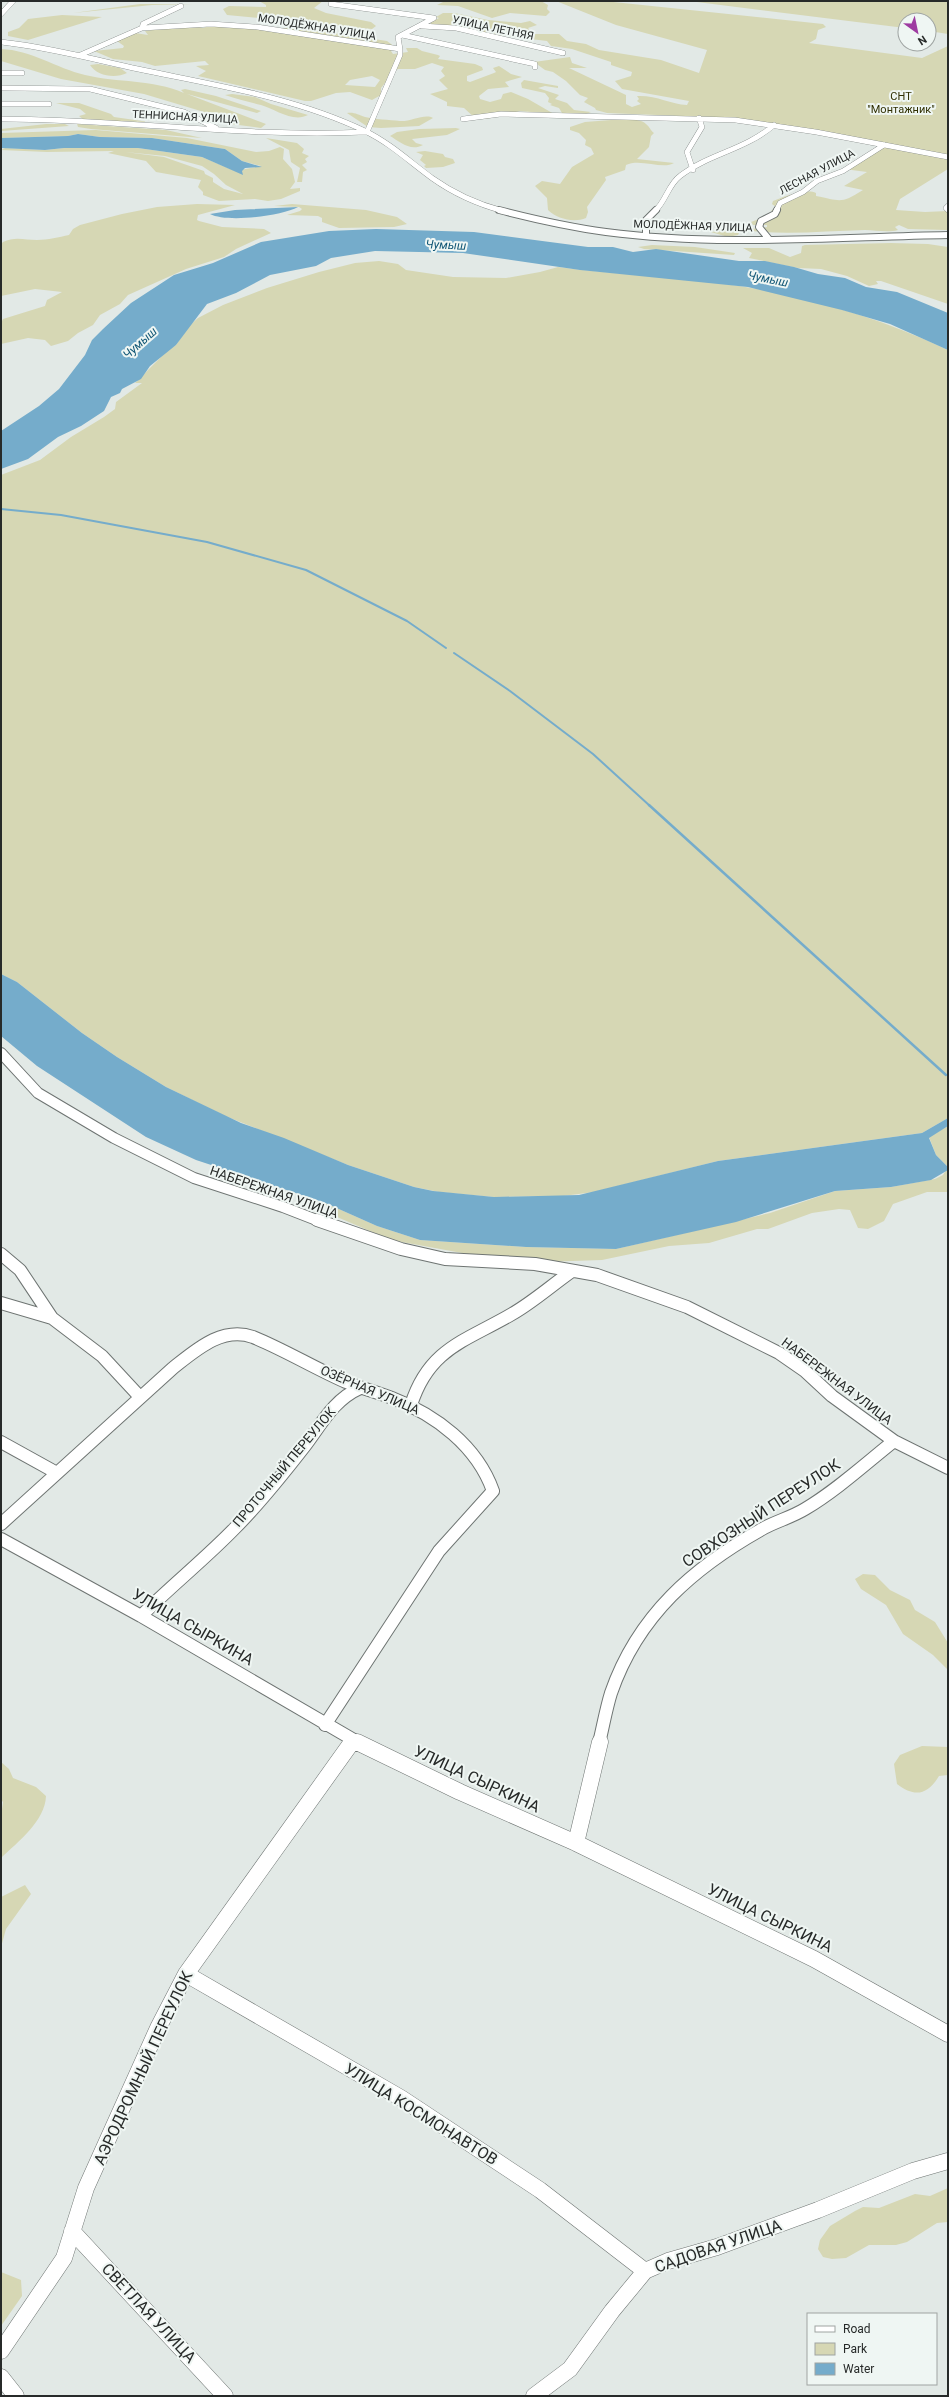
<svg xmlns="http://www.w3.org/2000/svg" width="949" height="2397" font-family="Roboto,sans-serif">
	<rect width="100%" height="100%" fill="#e2e9e6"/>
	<!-- green -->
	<path fill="#d6d7b4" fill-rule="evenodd" d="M259 1H323L314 8 326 13 371 22 376 26 372 29 227 15 223 9 229 6 266 7V5Z
		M445 1H541L548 5 547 9 550 12 546 16 510 13 492 18 458 6 437 5Z
		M556 1H604L823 24 826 27 818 30 816 39 809 43 922 58 948 46V169L900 199 896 210 925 212 948 211 947 230 908 229 899 225 895 227 898 230C887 233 876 230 865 230 827 231 789 235 751 231 744 231 740 227 733 230L739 233 738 235 728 237 711 232 727 230 726 224 757 229 767 227V225H753L751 222 774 213 771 211 776 207 772 204 773 201C783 197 806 188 816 193V196C841 201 841 204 863 190L844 186 867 172 844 169 881 146 816 132 683 116 607 113 596 110 595 108 584 102 588 98 580 95 566 81 553 72 545 70 534 62 570 57 572 63 587 68H569L626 95V104L632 107 641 104 637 101 639 99 637 96C656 95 670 104 687 105L689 101 622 89 615 81 631 76 632 72 611 65V62L572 49 551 46 547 41 498 35 493 33 494 29 487 30 488 34 461 27 462 25C452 22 439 31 430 23L439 18 436 17 443 13H454L488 20 521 23 530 21 537 25 528 28 533 34H559L567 41 586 44 599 50 661 60 699 73 707 50 616 25Z
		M689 1H948V34L929 31V20H905V28Z
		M140 4H193L152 5 83 12 73 13Z
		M62 15 102 17 28 40 8 36V32L19 28 28 19Z
		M191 25 203 28 210 26 277 29 293 27 387 41 395 47 391 51 393 54 408 52 406 48H417L422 51 438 55 440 56 438 59 475 64 482 67 483 70 467 76V81L470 82 494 73 496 72 493 68 499 66 511 74 522 77 505 82 509 87 488 89 479 96 480 99 490 102 501 99 503 94 511 92 528 99 554 114 520 111 486 119H476L464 108 447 106V102L430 94 448 89 439 80 445 76 441 71 444 67 432 63 415 69H398L388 76 389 78 381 88V95L372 100 350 92 336 93 311 101H305L198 76 206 71 196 66 209 65 205 61 155 66 142 62 113 59 94 51 123 48 124 46 117 41 135 33 148 35 145 31ZM372 76 380 80 375 87 345 85 350 80Z
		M1 49C31 50 56 68 85 75 118 83 152 79 184 93L181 90 185 89 216 96 261 111 257 113 187 94 266 124 261 128 231 124 214 115 144 94 61 79 1 61Z
		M98 64 120 68 127 73C115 79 97 76 90 65Z
		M524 80 558 86V88L545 86 538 88 559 95 555 99 567 103 574 110 591 112 586 114 562 113 559 108 550 105 552 104 548 102 549 98 545 93 522 88 521 83Z
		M232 94 255 97 271 104 308 115C293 123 275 109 261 105 249 102 237 99 225 95Z
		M56 103H79L111 114 114 117 149 122 84 120 79 116 86 114 80 109Z
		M347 113C355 112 358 115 365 117 375 119 389 120 400 121 410 122 425 113 433 118L419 126 381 128 368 127Z
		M611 120C621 120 638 117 646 124 650 127 650 130 654 133L651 136 649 147 637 159 674 163C663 170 640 158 626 165L625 170 605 177 606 180 587 207 588 212 586 218C574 223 557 219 548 210L547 198 535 186 542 181 560 184 572 167 594 154 591 148 585 145 586 140 579 133 570 130V127L585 122Z
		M46 124H65L69 126 1 131V129Z
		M77 124 166 130 202 138 91 129 78 127Z
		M419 129 456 128 460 129 447 135 412 139 416 143 423 145C410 152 399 141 390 136L397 132Z
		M96 130 187 138 256 152 269 151 280 147 284 149 283 159 292 169 295 182 290 189 300 188V191L281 199 268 201 255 199 219 201 203 195V192L198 187 201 180 156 172 146 161 108 153 114 151 47 152 1 150 5 148 45 150 64 148H138L202 157 235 171 261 166 242 161 225 149 152 138 100 137 78 134 68 136 1 138V133ZM125 152 165 156 202 166 214 174 226 185 243 194 224 189 213 182V178L205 174 204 171 164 157Z
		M266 138 297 143 304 149 302 153 309 156 305 159 307 162 302 165 307 170 303 172 302 182H297L300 168 291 162 289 150Z
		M425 151 443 154 445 157 453 159 455 163 443 167 426 168 424 166 426 165 420 160 423 155 416 152Z
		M197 204 235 205 198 215 197 220 199 221 222 227 264 229 271 233 236 249 224 257 186 269 128 295 120 304 100 315 93 325 78 333 68 341 51 346 45 340 28 338 1 344V323L3 319 45 306 47 300 62 292 35 289 1 296V244L3 242C15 236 25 240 37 240 48 240 59 237 69 235L73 229 80 225 122 214 157 207Z
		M292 204 366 210 397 217 407 224 394 227 339 228 322 222V218L318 216 287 215 300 211 302 209 299 207 274 206Z
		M891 243 928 244 948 247V304L881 281H876L878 284 869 286 847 276 821 269 798 268 749 258 752 253 743 248H769L790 257 801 253 802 246 805 245Z
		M652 245 695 247 735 253 734 255 644 249 638 247Z
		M379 261 398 264 406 270 453 277 506 278 540 272 558 267C611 274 665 276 718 283 797 293 877 316 948 350V1118L922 1133 718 1161 594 1192 563 1196 494 1197 439 1192 414 1187 348 1165 225 1116 166 1087 117 1057 82 1033 17 982 1 974V475L40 460 71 437 104 417 115 409 116 402 142 383H135L167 351 176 345 189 326 198 318 223 305 267 288 319 272 355 263Z
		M948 1126V1192H927L893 1204 884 1221 868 1229 858 1228 850 1210 839 1209 812 1213 768 1229H757L709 1243 669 1246 602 1260 542 1262 473 1255 391 1240 337 1217 323 1202 377 1226 420 1240 526 1247 616 1249 770 1213 835 1191 891 1187 935 1179 943 1175 948 1167 936 1155 929 1137Z
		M863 1574 875 1575 890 1590 910 1600 915 1610 935 1622 948 1643V1670L933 1655 903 1634 886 1605 861 1589 855 1579Z
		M922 1746 948 1747V1775L939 1776C927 1796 914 1797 897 1784L894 1764 900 1755Z
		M1 1762 9 1769 13 1778 36 1787 46 1796C45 1821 19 1841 1 1858V1816L3 1802 1 1800Z
		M25 1885 31 1894 6 1929 1 1947V1897Z
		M948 2188V2222L937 2223 907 2242 896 2245H869L846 2258 832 2259 823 2257 818 2249 820 2240 830 2226 855 2211 863 2207 879 2208 915 2194 930 2196Z
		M1 2272 21 2280 22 2296 1 2326Z"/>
	<!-- water -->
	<path fill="#75accb" d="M78 134 100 137 152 138 225 149 242 161 262 167 245 168 242 171 243 175 202 157 138 148H64L45 150 1 148V138L68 136Z
		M298 207C281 216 227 223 210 214L235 210Z
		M376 229 474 232 588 247H613L633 252 656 249 739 261H765L794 267 818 274 845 278 866 287 897 292 948 313V350L890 324 842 310 748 287 580 270 463 253 375 251 331 258 316 266 270 275 236 293 207 304 176 345 150 366 141 379 122 389 120 393 111 397 104 411 81 426 58 437 28 459 1 469V431L39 406 59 389 85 355 92 340 103 329 131 303 174 275 213 263 261 242 329 231Z
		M1 974 17 982 82 1033 117 1057 166 1087 241 1123 284 1138 348 1165 414 1187 433 1191 494 1197 579 1195 718 1161 922 1133 948 1118V1126L929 1138 936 1155 948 1167V1170L931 1180 891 1187 835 1191 736 1222 616 1249 526 1247 420 1240 377 1226 323 1202 196 1160 146 1137 37 1066 1 1036Z"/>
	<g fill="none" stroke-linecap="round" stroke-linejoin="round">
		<!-- stream-far1 -->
		<path stroke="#75accb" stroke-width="2" d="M1 509 61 515 207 542 306 570 407 621 446 648
			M454 653 510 691 593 754 650 806"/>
		<!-- stream -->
		<path stroke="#75accb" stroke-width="2.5" d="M649 805 946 1075"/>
		<!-- minor-far4 casing -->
		<g stroke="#6e7472" stroke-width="5.5">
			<path id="minor-far4" d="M331 4 434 18 398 37 400 49
				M1 14 13 1
				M421 26 456 28 563 53
				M402 35 535 64V67
				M1 42C47 47 92 59 138 69 214 85 294 97 365 131 390 143 410 162 432 178 453 193 477 204 503 211
				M78 56 142 28 143 24 181 6
				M1 73H22
				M1 88 90 89 184 112 216 128
				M1 104H49
				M1 119C123 119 245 138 367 132L400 55V49L257 27 211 24 142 28
				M463 119 501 114 735 120 816 132 948 157
				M693 170 687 152 702 127 699 118
				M948 206 946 208 948 210
				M655 211C666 201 668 185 680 176 708 154 745 150 774 125
				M776 211 780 203 803 192 817 181 843 171 884 145"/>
		</g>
		<!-- minor-far3 casing -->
		<g stroke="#6e7472" stroke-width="8">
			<path id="minor-far3" d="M499 210C534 219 570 227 606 232 719 247 835 237 948 235
				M646 236V220L656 210
				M768 238 759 227 761 221 775 214 777 210"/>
		</g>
		<!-- minor-far2 casing -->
		<g stroke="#6e7472" stroke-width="12">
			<path id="minor-far2" d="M1 1053 38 1093 114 1138 194 1178 283 1207 319 1221"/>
		</g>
		<!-- minor-far1 casing -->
		<g stroke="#6e7472" stroke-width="14">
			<path id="minor-far1" d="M317 1220 401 1249 445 1259 535 1264 597 1275 687 1307 779 1353 805 1371 832 1396 894 1441 948 1468
				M1 1254 20 1270 52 1318
				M1 1303 52 1318 102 1356 140 1397
				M411 1405C429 1348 466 1341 512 1314 533 1302 552 1285 572 1271
				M1 1442 57 1473
				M1 1524 173 1368C196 1350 222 1326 253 1337 285 1350 314 1368 346 1382 361 1388 376 1392 392 1398 436 1415 477 1446 493 1491L439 1551 325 1725
				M1 1539 141 1616 359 1743
				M141 1616C171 1586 205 1559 235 1528 259 1504 283 1474 304 1447 321 1425 333 1400 360 1388
				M351 1743 353 1740
				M599 1743C603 1727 606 1709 611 1693 638 1615 694 1567 764 1528 777 1521 792 1517 805 1509 837 1490 865 1464 894 1441"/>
		</g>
		<!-- minor casing -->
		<g stroke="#6e7472" stroke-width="17">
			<path id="minor" d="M357 1742 460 1792 576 1843 814 1959 948 2034
				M576 1843 600 1742
				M186 1974 401 2098 540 2190 645 2271
				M72 2231 225 2396
				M1 2351 64 2258 86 2188 158 2028 186 1974 352 1742
				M1 2377 16 2396
				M534 2396 570 2369 612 2311 645 2271 668 2261 717 2247 818 2210 913 2171 948 2161"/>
		</g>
		<!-- minor-far4 -->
		<use href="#minor-far4" stroke="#fff" stroke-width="5"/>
		<!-- minor-far3 -->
		<use href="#minor-far3" stroke="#fff" stroke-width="6"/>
		<!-- minor-far2 -->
		<use href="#minor-far2" stroke="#fff" stroke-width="10"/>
		<!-- minor-far1 -->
		<use href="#minor-far1" stroke="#fff" stroke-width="12"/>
		<!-- minor -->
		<use href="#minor" stroke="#fff" stroke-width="16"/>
	</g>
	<g text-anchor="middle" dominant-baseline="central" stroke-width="4" stroke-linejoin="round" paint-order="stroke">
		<!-- far-street labels -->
		<g font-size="11" fill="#272a29" stroke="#eff6f3">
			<text transform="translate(317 27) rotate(9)">МОЛОДЁЖНАЯ УЛИЦА</text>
			<text transform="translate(493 28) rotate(12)">УЛИЦА ЛЕТНЯЯ</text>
			<text transform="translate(185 117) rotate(3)">ТЕННИСНАЯ УЛИЦА</text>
			<text transform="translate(817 172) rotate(-28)">ЛЕСНАЯ УЛИЦА</text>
			<text transform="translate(693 226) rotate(2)">МОЛОДЁЖНАЯ УЛИЦА</text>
		</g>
		<!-- far-park labels -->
		<g font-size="11" fill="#313003" stroke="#eff6f3">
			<text x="901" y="96">СНТ<tspan x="901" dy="13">"Монтажник"</tspan></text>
		</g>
		<!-- far-water labels -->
		<g font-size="12" font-style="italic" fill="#115776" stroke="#eff6f3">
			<text transform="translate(446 245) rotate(2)">Чумыш</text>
			<text transform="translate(768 279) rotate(11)">Чумыш</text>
			<text transform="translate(140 343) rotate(-42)">Чумыш</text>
		</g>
		<!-- street labels -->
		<g font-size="13" fill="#272a29" stroke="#eff6f3">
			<text transform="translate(274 1192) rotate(19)">НАБЕРЕЖНАЯ УЛИЦА</text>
			<text transform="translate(837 1381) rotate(37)">НАБЕРЕЖНАЯ УЛИЦА</text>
			<text transform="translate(370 1390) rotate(23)">ОЗЁРНАЯ УЛИЦА</text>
			<text transform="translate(284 1467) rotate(-50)">ПРОТОЧНЫЙ ПЕРЕУЛОК</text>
		</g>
		<!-- near-street labels -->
		<g font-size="16" fill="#272a29" stroke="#eff6f3">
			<text transform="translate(761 1513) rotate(-33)">СОВХОЗНЫЙ ПЕРЕУЛОК</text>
			<text transform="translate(193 1627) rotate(30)">УЛИЦА СЫРКИНА</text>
			<text transform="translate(477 1779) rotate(25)">УЛИЦА СЫРКИНА</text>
			<text transform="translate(770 1918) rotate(26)">УЛИЦА СЫРКИНА</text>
			<text transform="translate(143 2068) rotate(-65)">АЭРОДРОМНЫЙ ПЕРЕУЛОК</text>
			<text transform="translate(421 2114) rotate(32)">УЛИЦА КОСМОНАВТОВ</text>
			<text transform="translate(718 2246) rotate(-19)">САДОВАЯ УЛИЦА</text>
			<text transform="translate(149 2313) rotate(47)">СВЕТЛАЯ УЛИЦА</text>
		</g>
	</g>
	<!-- border -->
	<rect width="949" height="2397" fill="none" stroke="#272a29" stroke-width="4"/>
	<!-- legend -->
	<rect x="807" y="2313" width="130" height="72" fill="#eff6f3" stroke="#9fa4a2"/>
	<rect x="815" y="2326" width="20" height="6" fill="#ffffff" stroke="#9fa4a2"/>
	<text x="843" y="2333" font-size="12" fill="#272a29">Road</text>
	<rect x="815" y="2343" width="20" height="12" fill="#d6d7b4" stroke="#9fa4a2"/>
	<text x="843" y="2353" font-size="12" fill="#272a29">Park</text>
	<rect x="815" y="2363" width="20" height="12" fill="#75accb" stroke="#9fa4a2"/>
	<text x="843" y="2373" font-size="12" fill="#272a29">Water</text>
	<!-- north arrow -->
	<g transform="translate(917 32) rotate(147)"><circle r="19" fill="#eff6f3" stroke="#9fa4a2"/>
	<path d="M0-3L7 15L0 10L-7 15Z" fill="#9e3ba1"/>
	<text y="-6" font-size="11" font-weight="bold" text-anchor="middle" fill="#272a29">N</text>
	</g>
</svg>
